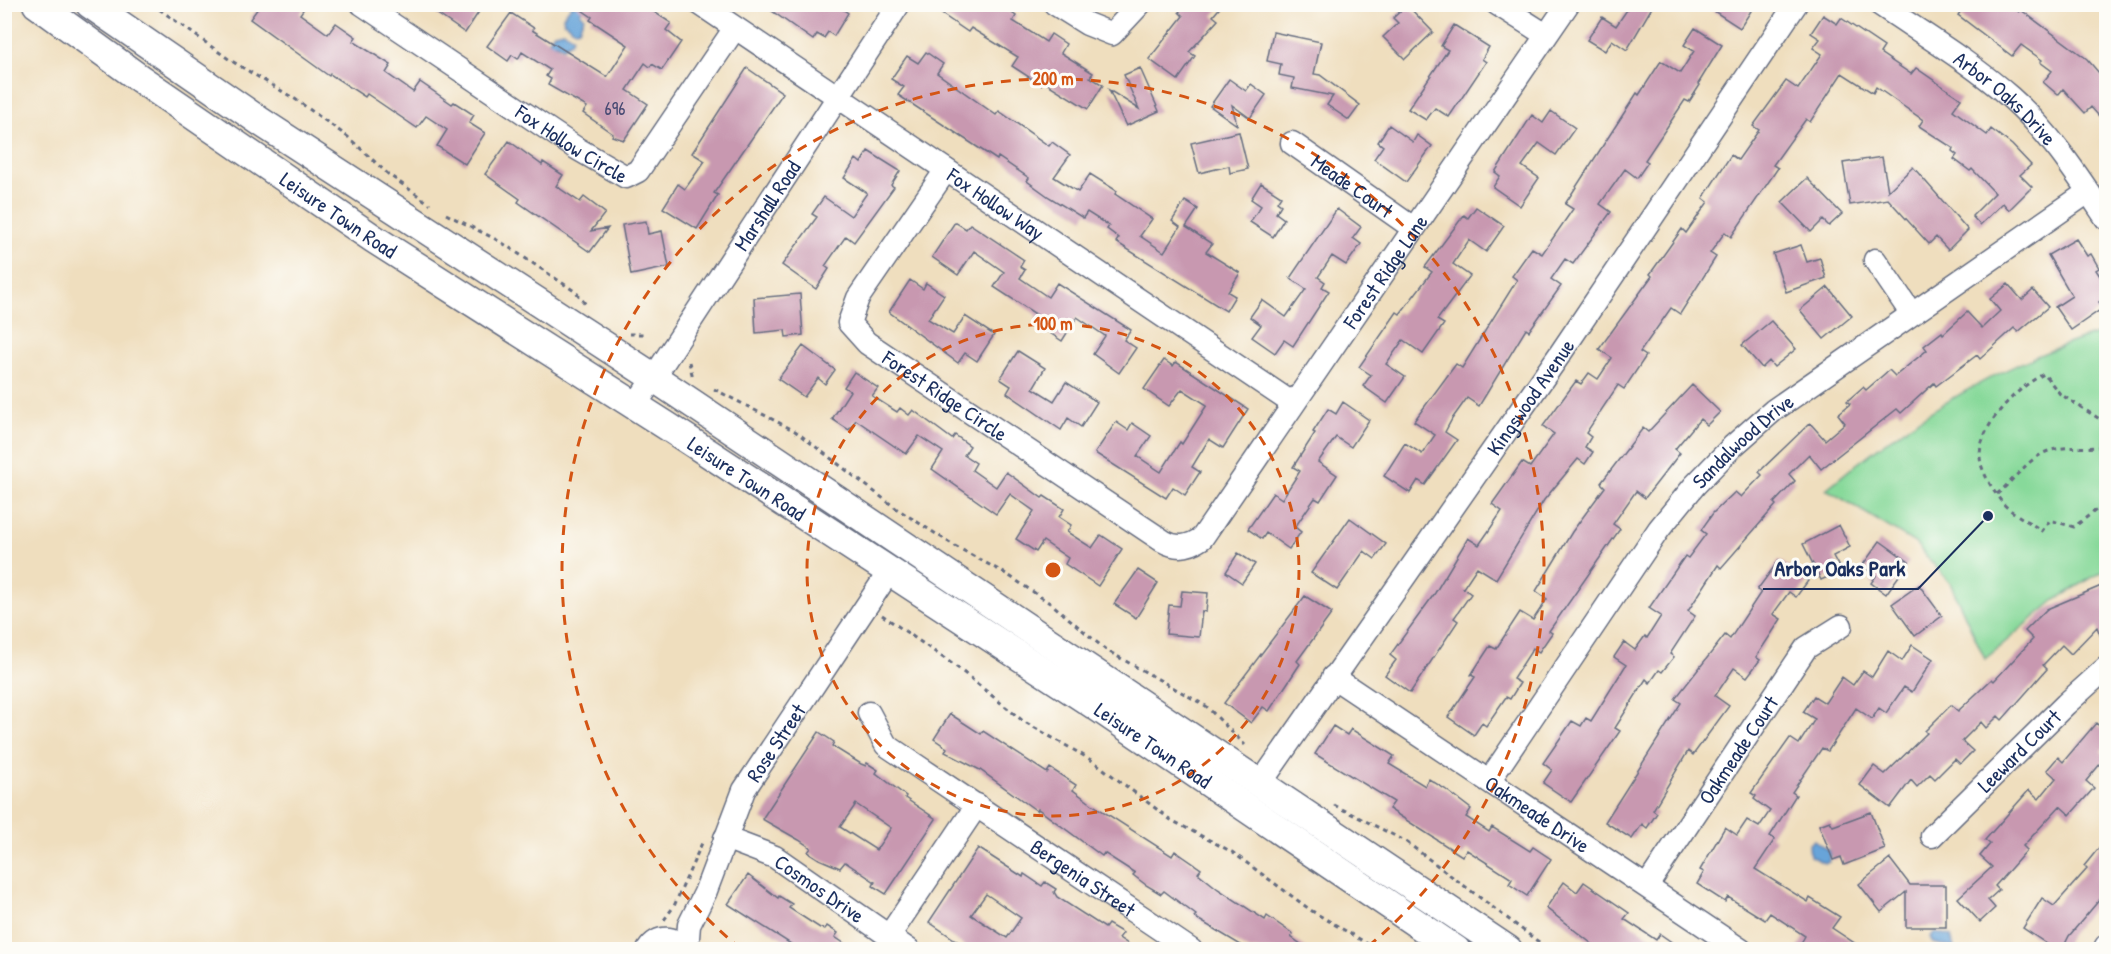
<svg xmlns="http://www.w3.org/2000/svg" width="2111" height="954" font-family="'Patrick Hand',sans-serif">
	<rect width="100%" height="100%" fill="#fdfcf7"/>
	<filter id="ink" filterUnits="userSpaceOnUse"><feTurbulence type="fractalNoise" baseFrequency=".0167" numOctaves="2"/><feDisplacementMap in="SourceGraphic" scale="12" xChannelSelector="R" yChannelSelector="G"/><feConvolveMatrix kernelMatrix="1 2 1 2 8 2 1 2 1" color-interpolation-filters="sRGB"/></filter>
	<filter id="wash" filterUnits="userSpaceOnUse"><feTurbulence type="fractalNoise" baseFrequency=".008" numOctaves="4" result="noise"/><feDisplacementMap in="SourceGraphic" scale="24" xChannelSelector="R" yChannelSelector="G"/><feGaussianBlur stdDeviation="1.35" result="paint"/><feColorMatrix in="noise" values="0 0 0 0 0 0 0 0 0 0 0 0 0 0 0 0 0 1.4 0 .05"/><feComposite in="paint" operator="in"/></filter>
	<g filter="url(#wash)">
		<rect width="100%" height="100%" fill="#efdebe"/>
		<!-- green -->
		<path fill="#87d99a" stroke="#51847c" stroke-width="1.5" d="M2106 331V569L2055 600 1985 659 1950 583 1915 543 1826 489C1908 419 2003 362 2106 331Z"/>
		<!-- water -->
		<path fill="#68a4d9" stroke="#426a9c" stroke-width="1.5" d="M577 5 584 6 580 13 584 17 579 29 575 30 564 22 563 17 571 6Z
			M564 31 573 37 571 42 563 47 556 44 550 52 544 47 554 33Z
			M1814 840 1830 852 1829 862 1824 863 1810 856 1809 844Z
			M1935 932 1951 936 1954 948 1933 943 1930 937Z"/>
		<g id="blocks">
			<!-- building -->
			<path fill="#c898b0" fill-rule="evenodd" d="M261 4H307L300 14 328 34 336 23 356 37 353 41 391 65 386 73 413 92 420 82 452 104 454 102 474 115 469 123 485 133 465 164 437 146 447 130 426 116 417 128 367 94 365 97 330 74 329 76 250 19Z
				M423 4H484L465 33Z
				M573 4H642L671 23 666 30 681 42 662 70 652 64 650 67 645 63 627 90 648 104 624 140 612 136 613 134 583 113 587 107 548 85 551 79 546 76 550 70 522 52 518 59 512 55 508 61 487 46 511 13 534 28 532 30 607 77 628 45 590 20 592 17Z
				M762 4H835L848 13 834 36 828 32 824 38 817 34 813 40Z
				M927 4H999L1016 16 1013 21 1046 42 1051 34 1066 44 1061 53 1093 73 1090 77 1103 85 1088 109 1043 81 1041 85 1012 66 1018 57 971 28 968 32Z
				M1186 4H1223L1213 16 1218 20 1189 52 1195 56 1178 80 1149 59 1183 16 1179 12Z
				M1631 4H1654L1627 50 1612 40 1605 51 1587 40 1602 17 1616 26Z
				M1703 4H1741L1751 11 1740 28Z
				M1966 4H2009L2019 12 2021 10 2087 59 2106 81V124L2091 107 2085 113 2063 89 2058 95 2043 82 2052 71 2040 62 2042 60 2021 45 2012 56 1958 15Z
				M1407 5 1433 32 1405 59 1383 37 1398 23 1393 18Z
				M1823 15 1837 24 1841 18 1884 47 1880 53 1911 74 1916 68 1961 99 1953 110 1987 135 1991 129 2012 145 2031 165 2020 175 2032 187 2009 210 2003 203 1980 225 1972 216 1995 193 1972 169 1970 171 1954 159 1957 155 1952 151 1953 148 1919 126 1923 120 1876 87 1873 93 1842 73 1810 122 1806 119 1773 165 1778 168 1731 237 1725 232 1710 253 1716 257 1680 314 1671 308 1640 352 1646 356 1624 389 1618 385 1586 433 1591 437 1585 447 1593 452 1585 464 1578 459 1544 500 1496 579 1477 567 1463 588 1471 594 1454 618 1458 621 1410 693 1385 675 1396 660 1390 655 1435 593 1468 538 1479 545 1488 532 1502 511 1492 504 1522 462 1530 467 1554 434 1543 426 1576 381 1581 384 1589 373 1598 379 1612 358 1599 349 1652 276 1650 274 1682 229 1686 233 1708 202 1703 198 1731 155 1738 160 1759 130 1753 126 1786 81 1798 89 1822 54 1813 48 1820 39 1811 33Z
				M1454 25 1489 47 1482 59 1486 62 1449 117 1435 108 1426 120 1408 109 1448 50 1441 46Z
				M1695 28 1722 45 1698 84 1700 85 1689 102 1685 100 1645 160 1648 162 1637 178 1625 169 1600 204 1611 212 1573 264 1565 259 1551 279 1561 286 1529 331 1526 329 1479 406 1467 398 1452 419 1445 432 1457 440 1425 485 1418 480 1410 493 1384 476 1405 443 1422 454 1435 435 1414 421 1456 364 1462 368 1517 280 1512 276 1532 248 1542 254 1573 209 1565 204 1637 93 1639 95 1661 61 1680 73 1694 51 1684 45Z
				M1273 32 1321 42 1314 74 1320 75 1360 105 1349 120 1327 105 1333 96 1292 88 1294 78 1279 75 1281 64 1267 61Z
				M926 52 943 64 937 73 996 115 999 111 1049 146 1052 142 1070 155 1054 177 1078 192 1090 174 1117 191 1115 194 1152 219 1140 236 1164 252 1180 227 1172 221 1185 201 1198 209 1186 227 1212 244 1206 252 1240 273 1228 292 1235 296 1226 311 1116 242 1119 238 1107 229 1109 226 1087 212 1083 218 1049 197 1027 181 1029 178 998 157 997 160 898 95 904 87 891 79 907 56 918 63Z
				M747 68 783 93 714 193 718 195 697 229 663 208 678 184 685 189 705 161 692 153Z
				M1140 68 1159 111 1126 126 1109 90 1139 109 1124 75Z
				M1229 79 1246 91 1251 84 1266 95 1250 118 1232 105 1237 125 1210 106Z
				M1551 111 1575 128 1556 155 1539 143 1522 166 1539 178 1520 206 1493 187 1500 176 1495 172 1532 115 1543 123Z
				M1389 125 1413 142 1417 135 1432 146 1406 182 1374 159 1383 146 1378 142Z
				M1239 132 1248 169 1230 173 1229 166 1199 173 1191 143Z
				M509 141 542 165 543 162 563 175 556 186 580 202 584 197 605 213 591 231 608 228 590 252 518 202 520 199 485 174Z
				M868 151 900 171 891 185 894 187 854 242 846 236 825 266 829 269 816 289 782 265 817 217 812 214 824 197 851 216 867 193 844 178 856 159 861 163Z
				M1882 157 1888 191 1913 167 1968 230 1948 250 1936 237 1929 244 1888 199 1850 205 1843 163Z
				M1807 178 1842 214 1829 226 1823 220 1811 232 1782 202Z
				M1261 183 1281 196 1277 202 1281 205 1276 213 1284 219 1273 237 1250 222 1261 206 1251 199Z
				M1476 207 1504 226 1486 252 1469 240 1453 264 1470 276 1437 320 1444 324 1423 354 1403 340 1386 364 1405 377 1387 403 1363 386 1371 375 1359 367 1397 312 1400 314 1432 272 1425 267 1464 215 1468 218Z
				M1337 209 1361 227 1353 238 1361 244 1346 265 1332 256 1318 277 1325 282 1322 287 1329 291 1293 346 1284 340 1275 353 1252 337 1261 325 1250 317 1262 300 1286 317 1306 289 1290 278Z
				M646 221 648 234 662 231 669 267 631 275 622 225Z
				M955 222 966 229 970 224 1024 260 1020 267 1025 270 1020 278 1048 297 1057 283 1131 330 1124 340 1136 348 1119 373 1093 354 1105 336 1077 317 1062 341 1038 325 1040 321 1035 318 1037 315 994 287 1004 272 974 251 958 275 932 257Z
				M2076 239 2087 256 2091 254 2099 268 2096 270 2106 285V297L2099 302 2103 308 2071 330 2055 307 2072 296 2048 255Z
				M1801 245 1807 262 1820 258 1826 278 1786 292 1773 254Z
				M910 280 923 289 926 283 944 295 928 319 953 334 965 316 994 335 977 361 965 353 958 363 889 312Z
				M2008 284 2022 300 2033 290 2048 307 2018 332 2014 328 1980 359 1977 355 1936 386 1934 383 1901 413 1897 409 1821 469 1809 454 1789 474 1795 481 1774 503 1776 505 1721 568 1718 565 1688 611 1695 616 1670 654 1674 657 1662 672 1659 670 1650 683 1646 679 1615 728 1620 731 1571 802 1543 783 1552 770 1543 763 1572 721 1581 726 1586 718 1591 721 1626 665 1614 657 1624 642 1635 650 1645 636 1647 638 1661 616 1649 608 1685 556 1688 558 1706 534 1701 530 1713 513 1735 492 1741 497 1762 475 1759 472 1810 423 1825 440 1845 423 1838 414 1850 404 1847 401 1863 387 1866 390 1889 370 1895 376 1927 350 1924 346 1942 332 1943 334 1967 312 1982 328 2000 311 1990 299Z
				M1828 287 1852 316 1824 339 1800 310Z
				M800 294 803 335 786 337 785 330 756 333 754 298Z
				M1771 321 1796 349 1774 367 1769 361 1762 368 1742 345Z
				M803 346 835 370 825 384 818 378 804 397 778 379Z
				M1018 351 1045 368 1033 388 1054 401 1066 382 1097 402 1081 427 1068 418 1061 430 1007 393 1011 386 1000 379Z
				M1164 360 1173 366 1176 362 1248 409 1223 448 1209 439 1192 467 1200 472 1185 495 1173 487 1166 498 1095 453 1116 422 1128 430 1132 423 1151 436 1137 456 1161 472 1180 442 1182 444 1207 405 1182 389 1169 406 1144 389Z
				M854 372 878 388 872 396 897 412 900 408 909 415 913 410 952 439 955 435 970 446 964 455 976 463 972 470 996 487 1006 472 1042 498 1044 496 1064 509 1059 517 1071 525 1067 532 1092 548 1101 535 1122 549 1098 586 1065 564 1068 558 1043 541 1036 552 1016 539 1034 511 1010 494 996 514 932 469 943 452 919 436 906 454 856 420 849 430 832 419 850 391 844 387Z
				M1692 385 1720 412 1707 425 1700 419 1675 449 1680 453 1645 498 1636 491 1613 524 1620 529 1549 631 1552 633 1539 652 1533 648 1513 679 1520 683 1510 699 1506 697 1486 726 1482 723 1474 735 1448 717 1475 677 1471 675 1490 646 1496 649 1520 612 1533 620 1547 599 1536 591 1572 532 1605 487 1601 483 1643 428 1648 432Z
				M1343 402 1369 420 1351 447 1336 437 1318 462 1337 475 1320 501 1315 498 1295 527 1301 532 1289 549 1266 533 1262 539 1248 529 1273 493 1282 499 1300 471 1293 467 1315 433 1313 432 1328 409 1336 414Z
				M1350 518 1386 544 1375 559 1364 551 1337 590 1311 573Z
				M1839 525 1850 547 1833 556 1841 571 1821 580 1803 544Z
				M1880 541 1909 562 1886 594 1871 583 1876 576 1862 566Z
				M1238 553 1255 564 1242 583 1226 572Z
				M1779 560 1808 581 1796 597 1789 592 1773 614 1781 619 1756 657 1760 660 1747 677 1734 668 1715 696 1729 706 1693 755 1688 751 1653 810 1657 813 1647 828 1642 824 1632 839 1605 822 1681 703 1675 699 1725 635 1730 639 1761 592 1757 590Z
				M1138 570 1158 583 1136 618 1114 604Z
				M2106 584V650L2097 627 2071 654 2062 645 2043 665 2047 669 2002 720 1998 716 1986 728 1981 722 1962 741 1973 751 1960 764 1955 759 1935 779 1930 774 1917 787 1911 780 1890 808 1860 785 1874 766 1885 774 1927 733 1925 731 1951 705 1958 711 1992 679 1994 681 2033 639 2025 631 2047 609Z
				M1919 585 1942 616 1915 636 1892 604Z
				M1182 591 1208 593 1206 612 1202 611 1199 637 1166 634 1169 605 1180 606Z
				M1305 596 1332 613 1297 661 1300 664 1269 711 1263 707 1251 723 1224 703Z
				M1912 645 1933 659 1912 692 1904 687 1886 713 1879 708 1872 719 1856 708 1828 751 1822 748 1792 792 1796 795 1770 836 1775 839 1755 869 1808 902 1810 898 1840 917 1832 928 1865 950H1797L1805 936 1770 913 1765 920 1728 897 1725 902 1697 884 1704 872 1700 870 1725 827 1737 835 1747 820 1759 827 1770 811 1754 799 1756 796 1751 793 1790 738 1799 744 1815 719 1803 712 1814 696 1825 703 1842 677 1853 685 1863 671 1872 677 1888 651 1902 661Z
				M950 714 981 734 983 731 1047 773 1050 768 1076 785 1073 790 1093 805 1172 856 1175 851 1201 869 1198 873 1218 889 1265 920 1267 916 1293 934 1291 937 1309 950H1249L1194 917 1196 915 1164 891 1161 894 1146 885 1133 875 1135 873 1104 853 1102 856 1038 809 1037 811 980 770 945 752 947 748 934 739Z
				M2096 723 2106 732V745L2101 751 2106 757 2086 781 2094 788 2070 815 2060 806 2023 846 2027 850 1995 886 1999 890 1988 900 1995 908 1980 922 1958 898 1992 867 1980 856 1990 844 1985 840 2029 790 2039 799 2056 778 2047 770 2058 757 2063 762Z
				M1333 726 1347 735 1351 729 1394 756 1389 764 1425 786 1429 779 1445 789 1471 809 1466 817 1489 832 1492 827 1530 851 1533 847 1551 859 1527 896 1509 884 1512 879 1467 850 1462 856 1389 809 1394 802 1315 754Z
				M819 732 834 742 832 746 861 764 866 766 867 763 878 770 876 773 906 796 905 798 936 819 886 894 873 886 875 882 845 862 840 868 819 859 808 852 811 848 799 840 762 819ZM856 804 891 828 876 850 840 827Z
				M1871 812 1885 849 1844 865 1841 857 1833 860 1819 825 1830 821 1833 826Z
				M2106 839V892L2069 936 2062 950H2056L2023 928 2042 898 2054 906 2087 869 2084 866Z
				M978 848 1023 877 1024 874 1042 886 1045 882 1056 889 1054 892 1057 897 1105 928 1108 924 1123 933 1119 938 1137 950H970L960 943 929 922ZM986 894 1021 918 1007 938 971 915Z
				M1890 859 1910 885H1946V927H1906V892L1881 912 1859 884Z
				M748 875 778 898 779 896 792 904 789 908 820 928 825 929 827 926 838 933 835 937 854 950H788L791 944 728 904Z
				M1564 882 1577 892 1584 882 1629 913 1624 919 1656 940 1660 934 1683 950H1600L1546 908Z"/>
		</g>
	</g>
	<g filter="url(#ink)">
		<use href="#blocks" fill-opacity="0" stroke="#656c80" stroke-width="1.5"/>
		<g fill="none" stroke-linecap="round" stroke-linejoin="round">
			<!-- minor casing -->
			<g stroke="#656c80" stroke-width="25">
				<g id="minor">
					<path id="s1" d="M362 4 576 148 626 177 638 171 735 28"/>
					<path id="s2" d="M700 4 1292 403"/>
					<path d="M1055 4 1087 24 1112 34 1140 4"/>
					<path d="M1497 4 1546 35"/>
					<path id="s3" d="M1879 4C1923 34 1970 62 2010 97 2049 131 2078 176 2106 218"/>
					<path id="s4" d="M1292 143 1413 228"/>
					<path id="s5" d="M946 170 858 298 849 323 867 343 1163 541C1177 549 1189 547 1202 538L1568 4"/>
					<path d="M1875 260 1911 313"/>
					<path id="s6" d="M635 406 899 4"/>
					<path id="s7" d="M1333 677 1741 950"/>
					<path id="s8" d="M869 713 886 745 1191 950"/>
					<path id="s9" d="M1489 781 1659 529 1695 485 1733 446 1774 410 2088 192"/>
					<path id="s10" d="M1260 784 1560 354 1796 4"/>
					<path id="s11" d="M1932 836 2066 704 2106 668"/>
					<path id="s12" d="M725 838 775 857 909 950"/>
					<path id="s13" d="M1647 886 1806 648 1841 626"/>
					<path d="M889 936 977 805"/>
					<path d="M648 950C658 935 674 935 684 950"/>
					<path id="s14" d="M687 950 689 925 705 893 744 790 889 572"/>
					<path d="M2104 950 2106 946"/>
				</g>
			</g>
			<!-- major casing -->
			<g stroke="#656c80" stroke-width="31">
				<g id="major">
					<path id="s15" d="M37 4 139 78 374 239 667 426 1099 708 1456 950"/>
					<path d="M90 4 261 122 653 377 1508 950"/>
				</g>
			</g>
			<!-- path -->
			<path stroke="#656c80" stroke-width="3" stroke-dasharray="4.5 4.5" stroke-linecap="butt" d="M152 4 230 60 295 99 348 137 388 174 430 204
				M446 214 501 242 576 292 587 306
				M629 334H647
				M689 362 693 378
				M714 389 795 431 897 509 955 546 1008 575 1054 606 1106 650 1206 706 1245 745
				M2106 423 2060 394 2044 374C2017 387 1973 430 1981 464 1984 475 1994 492 2001 501 2010 513 2030 522 2042 531L2050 520 2074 527 2100 507 2106 498
				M1997 494C2012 482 2024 464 2040 455 2059 443 2085 450 2106 446
				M882 615 958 668 1023 721 1093 761 1171 820 1232 852 1312 911 1378 950
				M1334 805 1405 841 1536 940 1552 950
				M664 920 674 906 702 843"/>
			<!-- minor -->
			<use href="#minor" stroke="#fff" stroke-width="22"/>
			<!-- major -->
			<use href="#major" stroke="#fff" stroke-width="28"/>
		</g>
	</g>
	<!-- distance rings -->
	<g fill="none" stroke="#d45514" stroke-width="3" stroke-dasharray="10 8">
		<circle cx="1053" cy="570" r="246"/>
		<path d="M741 949A491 491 0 1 1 1365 949"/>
	</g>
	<g text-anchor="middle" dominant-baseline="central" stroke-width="6" stroke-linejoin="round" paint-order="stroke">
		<!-- number labels -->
		<g font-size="18" fill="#464972">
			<text x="615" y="108">696</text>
		</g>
		<!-- street labels -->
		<g font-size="21" fill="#1b2f5e" stroke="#fdfcf7">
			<text stroke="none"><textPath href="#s3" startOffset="158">Arbor Oaks Drive</textPath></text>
			<text stroke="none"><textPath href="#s1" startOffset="252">Fox Hollow Circle</textPath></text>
			<text stroke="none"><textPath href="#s4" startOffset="74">Meade Court</textPath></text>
			<text stroke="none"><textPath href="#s2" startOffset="357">Fox Hollow Way</textPath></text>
			<text stroke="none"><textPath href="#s6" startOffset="240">Marshall Road</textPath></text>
			<text stroke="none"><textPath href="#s15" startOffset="368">Leisure Town Road</textPath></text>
			<text stroke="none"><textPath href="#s5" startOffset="930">Forest Ridge Lane</textPath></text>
			<text stroke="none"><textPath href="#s5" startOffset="303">Forest Ridge Circle</textPath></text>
			<text stroke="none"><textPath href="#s10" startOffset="472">Kingswood Avenue</textPath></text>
			<text stroke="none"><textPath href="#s9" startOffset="426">Sandalwood Drive</textPath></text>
			<text stroke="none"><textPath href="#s15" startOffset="854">Leisure Town Road</textPath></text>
			<text stroke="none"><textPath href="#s14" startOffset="228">Rose Street</textPath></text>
			<text stroke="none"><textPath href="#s15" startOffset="1340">Leisure Town Road</textPath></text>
			<text stroke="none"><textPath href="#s13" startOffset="164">Oakmeade Court</textPath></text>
			<text stroke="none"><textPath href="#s11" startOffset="122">Leeward Court</textPath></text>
			<text stroke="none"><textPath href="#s7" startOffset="246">Oakmeade Drive</textPath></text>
			<text stroke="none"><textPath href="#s8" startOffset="274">Bergenia Street</textPath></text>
			<text stroke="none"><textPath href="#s12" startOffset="108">Cosmos Drive</textPath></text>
		</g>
	</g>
	<circle cx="1053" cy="570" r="9" fill="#d45514" stroke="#fdfcf7" stroke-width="3"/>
	<g font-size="18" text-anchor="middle" font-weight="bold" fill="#d45514" stroke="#fdfcf7" stroke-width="6" stroke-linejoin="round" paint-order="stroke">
		<text x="1053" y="85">200 m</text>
		<text x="1053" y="330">100 m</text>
	</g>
	<!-- callouts -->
	<path fill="none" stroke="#1b2f5e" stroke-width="2" d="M1988 516L1918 589H1763"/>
	<circle fill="#1b2f5e" stroke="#fdfcf7" stroke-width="2" cx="1988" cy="516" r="6"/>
	<g font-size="22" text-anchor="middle" font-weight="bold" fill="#1b2f5e" stroke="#fdfcf7" stroke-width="6" stroke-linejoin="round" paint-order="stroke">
		<text x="1840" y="576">Arbor Oaks Park</text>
	</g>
	<!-- margin -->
	<rect width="2111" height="954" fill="none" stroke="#fdfcf7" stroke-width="24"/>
</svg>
